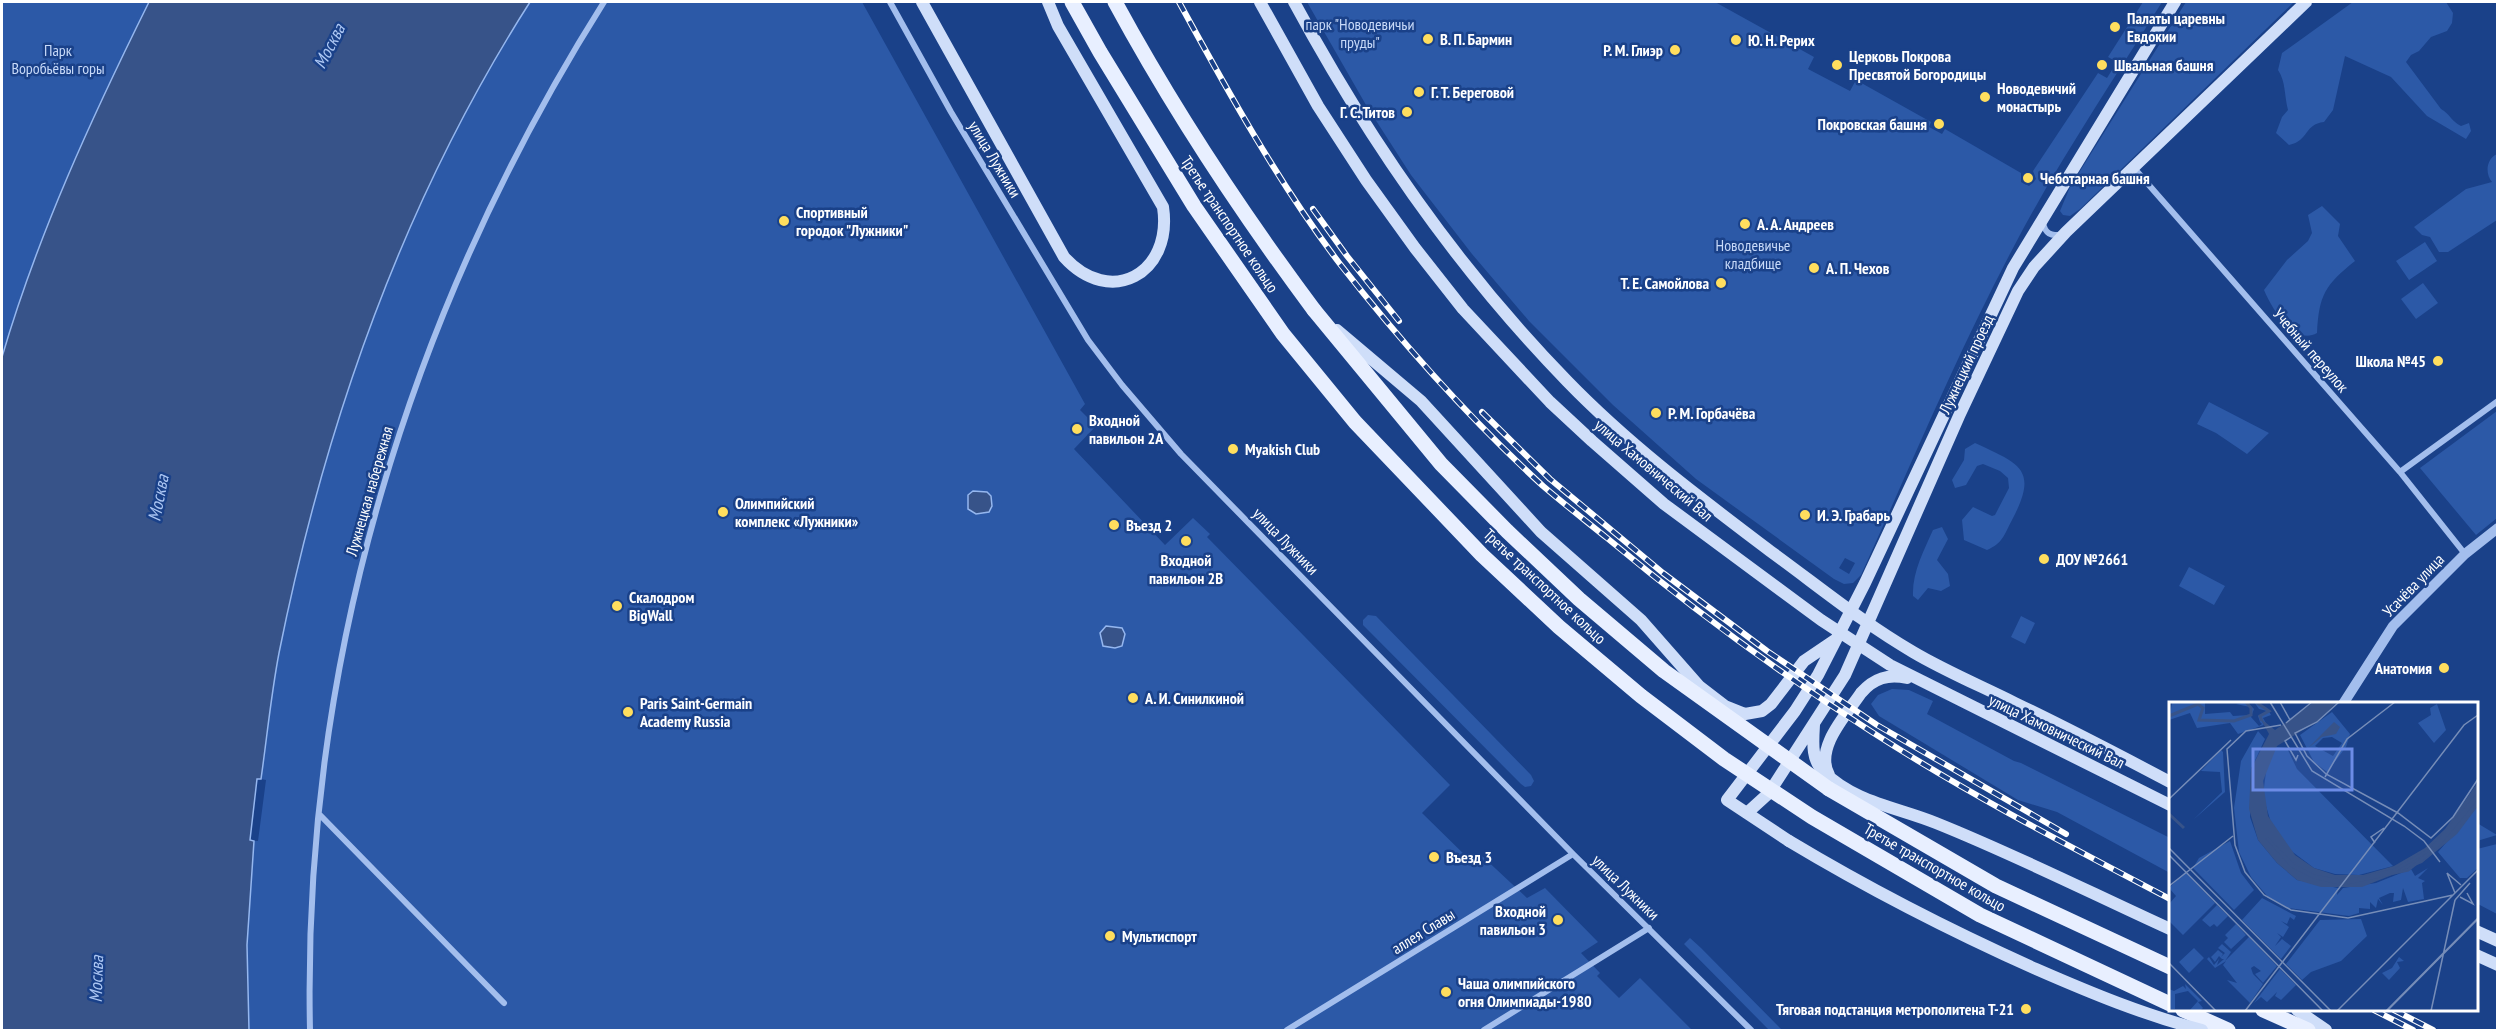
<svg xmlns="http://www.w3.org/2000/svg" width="2499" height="1032" font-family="'PT Sans Narrow',sans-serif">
	<rect width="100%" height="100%" fill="#1a4189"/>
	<!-- green -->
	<path fill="#2c59a7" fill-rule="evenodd" d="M2 2H149C92 117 38 234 2 357Z
		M530 2H862L1085 404 1080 410 1096 426 1074 449 1165 545 1193 518 1210 534 1207 537 1450 785 1422 813 1473 863 1481 855 1527 898 1545 888 1598 942 1581 953 1600 973 1597 976 1619 998 1640 978 1692 1030H249L247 945 254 841H258L266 780 261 779C267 737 271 695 279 653 325 424 404 199 530 2Z
		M1307 2H1715L1814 57 1808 69 1850 91 1856 80 1931 122 1929 127 1942 134 1945 129 2021 173V182L2029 186 2036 179 2033 171 2098 73 2107 78 2117 62 2108 57 2143 2H2162C2111 84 2056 165 2012 250 1956 356 1910 467 1861 575L1853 583 1844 584 1834 579 1696 479 1613 405 1529 321 1472 254 1411 175 1366 105ZM1845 558 1855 563 1849 574 1839 568Z
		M2186 2H2294L2080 209 2070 216 2063 215 2060 211 2070 187Z
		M2353 2H2446L2453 13 2452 23 2447 31 2431 37 2419 51 2411 55 2406 62 2441 109C2450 114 2452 122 2461 126L2469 123 2471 131 2466 139 2427 116 2391 77 2345 56 2333 110 2324 122C2304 124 2309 141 2289 145L2276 133 2282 117 2288 110C2284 95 2286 82 2278 70L2282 53Z
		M2497 154V220L2448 252H2439L2430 237 2422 235 2414 227 2466 189 2492 182C2485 174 2486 159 2497 154Z
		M2322 206 2340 224 2338 236 2355 261C2325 285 2319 295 2317 333 2294 346 2272 309 2264 290L2287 260 2308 241 2312 233 2308 215Z
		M2425 242 2437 261 2409 280 2396 261Z
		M2423 283 2438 303 2416 319 2401 299Z
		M2209 402 2269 433 2247 454 2216 433 2197 424Z
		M2497 411V518L2476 535 2420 468Z
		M1975 443C2020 464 2039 469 2012 520 2004 535 2003 543 1987 550L1964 540 1962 520 1973 507 1992 516 1995 515 2009 488 2008 478 2000 471 1983 464 1977 466 1966 485 1955 488 1952 480 1964 460 1965 449Z
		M1942 527 1948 539 1937 560 1948 574 1950 586 1941 591 1928 588 1918 600 1913 596C1912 573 1924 550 1933 530Z
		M2189 567 2225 586 2214 605 2179 586Z
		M1368 615 1376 616 1531 775 1534 781 1531 786 1525 787 1521 784 1363 625V620Z
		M2021 616 2035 623 2025 644 2011 637Z
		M1892 689 1909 690 1933 701 1927 714 2014 761 2021 763 2170 838V873L2057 812 2018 800 1879 716 1871 704 1878 695Z
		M2477 823 2497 835 2477 841Z
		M2497 844V914L2476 903 2477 849Z
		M1690 938 1701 948 1782 1030H1769L1684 944Z"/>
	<!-- water -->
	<path fill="#375389" stroke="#95b7ef" stroke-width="1.5" d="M149 2H530C404 199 325 424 279 653 271 695 267 737 261 779H257L250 840 254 841 247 945 249 1030H2V357C38 234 92 117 149 2Z
		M973 491 987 492 991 496 992 506 989 512 976 514 968 509V495Z
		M1106 626 1122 628 1125 634 1122 646 1115 648 1103 646 1100 633Z"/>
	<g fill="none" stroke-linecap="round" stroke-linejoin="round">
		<!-- minor -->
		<path stroke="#a3beed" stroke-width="6" d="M890 2 951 112 1088 340 1122 385 1181 454 1573 854 1751 1030
			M2134 168 2400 472 2465 554
			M2043 223C2045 233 2051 237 2061 234
			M2400 472 2498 401
			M320 815 504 1003
			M310 1030C302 663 409 311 604 2
			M1287 1030 1573 854
			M1484 1030 1649 928"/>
		<!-- tertiary -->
		<path stroke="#a3beed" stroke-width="10" d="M2343 704 2393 626 2465 554 2498 528"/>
		<!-- secondary -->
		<path stroke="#cfdef9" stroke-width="12" d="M922 2 1064 257C1110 308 1173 274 1163 207L1058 26 1048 2
			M1260 2 1318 106 1366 180 1415 248 1463 309 1550 402 1592 441 1664 504 1821 620 1890 665 2170 805
			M1294 2C1368 139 1458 269 1567 381 1629 445 1700 498 1770 551 1817 585 1863 623 1913 652 1945 671 1981 686 2015 703 2067 728 2119 755 2170 782
			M1337 330 1421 401 1541 532 1641 620 1699 686 1725 706 1745 714 1762 711 1771 704 1804 661 1835 640
			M1814 725C1813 742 1811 760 1824 772 1853 802 1900 808 1936 823 2016 855 2093 894 2170 929
			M1829 775C1814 748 1847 714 1861 693 1874 678 1888 674 1907 678
			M1747 813 1769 793 1845 675 1959 416 2018 291 2034 267 2066 232 2306 2
			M1789 841 1727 800 1795 711 1818 675 1865 583 2013 268 2175 2
			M2476 931 2498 941
			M2476 955 2498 965
			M2297 1010 2326 1030"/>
		<!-- primary -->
		<path stroke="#e8efff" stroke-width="15" d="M1115 2C1173 109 1241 212 1314 310
			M1829 789 1996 886 2170 967
			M2183 1010 2228 1030
			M2263 1010 2308 1030"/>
		<!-- rail casing -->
		<g stroke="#fff" stroke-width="6">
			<path id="rail" d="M1179 2C1227 90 1279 184 1340 264 1401 342 1470 419 1543 486 1564 504 1586 521 1607 538 1691 608 1779 673 1872 732 1968 794 2069 846 2170 899
				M1313 209 1347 256 1399 321
				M1482 412 1550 479 1663 573 1767 651 1877 725 2066 834
				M2374 1010 2413 1030
				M2394 1010 2433 1030"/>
		</g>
		<!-- rail -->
		<use href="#rail" stroke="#1a4189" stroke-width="4" stroke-dasharray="11" stroke-linecap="butt"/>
		<!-- secondary-bridge -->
		<path stroke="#cfdef9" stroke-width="12" d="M1789 841C1869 889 1951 931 2036 969 2091 993 2144 1015 2202 1030"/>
		<!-- primary-bridge -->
		<path stroke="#e8efff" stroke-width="15" d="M1072 2 1100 52 1194 206 1283 334 1355 422 1482 555 1559 627 1641 696 1724 759 1812 817 1980 915 2170 1004
			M1314 310 1441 464 1507 531 1579 599 1664 671 1829 789"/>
	</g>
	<!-- markers -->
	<g fill="#ffde5e" stroke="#1a4189" stroke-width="2">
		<circle cx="2115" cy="27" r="6"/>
		<circle cx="1428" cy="39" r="6"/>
		<circle cx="1736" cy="40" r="6"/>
		<circle cx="1675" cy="50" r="6"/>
		<circle cx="1837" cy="65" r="6"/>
		<circle cx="2102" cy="65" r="6"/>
		<circle cx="1419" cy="92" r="6"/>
		<circle cx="1985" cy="97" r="6"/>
		<circle cx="1407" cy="112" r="6"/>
		<circle cx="1939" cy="124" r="6"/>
		<circle cx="2028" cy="178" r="6"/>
		<circle cx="784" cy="221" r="6"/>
		<circle cx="1745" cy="224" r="6"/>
		<circle cx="1814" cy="268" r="6"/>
		<circle cx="1721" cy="283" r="6"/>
		<circle cx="2438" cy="361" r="6"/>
		<circle cx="1656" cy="413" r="6"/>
		<circle cx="1077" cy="429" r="6"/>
		<circle cx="1233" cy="449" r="6"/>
		<circle cx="723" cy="512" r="6"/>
		<circle cx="1805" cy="515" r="6"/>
		<circle cx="1114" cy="525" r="6"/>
		<circle cx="1186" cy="541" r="6"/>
		<circle cx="2044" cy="559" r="6"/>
		<circle cx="617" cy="606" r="6"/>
		<circle cx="2444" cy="668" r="6"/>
		<circle cx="1133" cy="698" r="6"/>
		<circle cx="628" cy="712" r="6"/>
		<circle cx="1434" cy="857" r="6"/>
		<circle cx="1558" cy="920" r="6"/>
		<circle cx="1110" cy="936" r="6"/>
		<circle cx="1446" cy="992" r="6"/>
		<circle cx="2026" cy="1009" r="6"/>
	</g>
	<g text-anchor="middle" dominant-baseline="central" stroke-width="5" stroke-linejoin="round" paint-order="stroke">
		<!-- poi labels -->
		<g font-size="16" font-weight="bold" fill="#fff" stroke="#1a4189" text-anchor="start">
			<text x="2127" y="18">Палаты царевны<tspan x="2127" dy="18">Евдокии</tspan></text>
			<text x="1440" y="39">В. П. Бармин</text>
			<text x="1748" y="40">Ю. Н. Рерих</text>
			<text x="1663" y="50" text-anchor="end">Р. М. Глиэр</text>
			<text x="1849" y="56">Церковь Покрова<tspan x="1849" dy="18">Пресвятой Богородицы</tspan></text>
			<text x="2114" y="65">Швальная башня</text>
			<text x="1997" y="88">Новодевичий<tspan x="1997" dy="18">монастырь</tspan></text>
			<text x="1431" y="92">Г. Т. Береговой</text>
			<text x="1395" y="112" text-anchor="end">Г. С. Титов</text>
			<text x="1927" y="124" text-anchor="end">Покровская башня</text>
			<text x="2040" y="178">Чеботарная башня</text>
			<text x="796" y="212">Спортивный<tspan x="796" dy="18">городок "Лужники"</tspan></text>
			<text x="1757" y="224">А. А. Андреев</text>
			<text x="1826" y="268">А. П. Чехов</text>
			<text x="1709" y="283" text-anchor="end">Т. Е. Самойлова</text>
			<text x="2426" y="361" text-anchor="end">Школа №45</text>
			<text x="1668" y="413">Р. М. Горбачёва</text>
			<text x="1089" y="420">Входной<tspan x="1089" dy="18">павильон 2A</tspan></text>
			<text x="1245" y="449">Myakish Club</text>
			<text x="735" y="503">Олимпийский<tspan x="735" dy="18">комплекс «Лужники»</tspan></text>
			<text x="1817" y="515">И. Э. Грабарь</text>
			<text x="1126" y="525">Въезд 2</text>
			<text x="2056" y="559">ДОУ №2661</text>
			<text x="1186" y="560" text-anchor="middle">Входной<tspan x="1186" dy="18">павильон 2B</tspan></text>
			<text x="629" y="597">Скалодром<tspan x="629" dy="18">BigWall</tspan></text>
			<text x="2432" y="668" text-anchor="end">Анатомия</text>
			<text x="1145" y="698">А. И. Синилкиной</text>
			<text x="640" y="703">Paris Saint-Germain<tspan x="640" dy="18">Academy Russia</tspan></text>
			<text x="1446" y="857">Въезд 3</text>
			<text x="1546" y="911" text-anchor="end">Входной<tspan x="1546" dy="18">павильон 3</tspan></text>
			<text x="1122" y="936">Мультиспорт</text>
			<text x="1458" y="983">Чаша олимпийского<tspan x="1458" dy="18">огня Олимпиады-1980</tspan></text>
			<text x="2014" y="1009" text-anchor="end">Тяговая подстанция метрополитена Т-21</text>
		</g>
		<!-- park labels -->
		<g font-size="16" fill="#c8daf9" stroke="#1a4189">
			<text x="1360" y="24">парк "Новодевичьи<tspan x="1360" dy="18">пруды"</tspan></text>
			<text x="58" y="50">Парк<tspan x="58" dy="18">Воробьёвы горы</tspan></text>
			<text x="1753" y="245">Новодевичье<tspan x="1753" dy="18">кладбище</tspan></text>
		</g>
		<!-- street labels -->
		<g font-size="16" fill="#fff" stroke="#1a4189">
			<text transform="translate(995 159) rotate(59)">улица Лужники</text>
			<text transform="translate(1230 224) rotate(56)">Третье транспортное кольцо</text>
			<text transform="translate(2311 350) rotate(49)">Учебный переулок</text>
			<text transform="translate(1966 364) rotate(-65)">Лужнецкий проезд</text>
			<text transform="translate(1654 470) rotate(40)">улица Хамовнический Вал</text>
			<text transform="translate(369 491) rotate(-74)">Лужнецкая набережная</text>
			<text transform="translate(1286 541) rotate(46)">улица Лужники</text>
			<text transform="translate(2413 585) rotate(-46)">Усачёва улица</text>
			<text transform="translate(1545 586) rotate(43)">Третье транспортное кольцо</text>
			<text transform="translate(2057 731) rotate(26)">улица Хамовнический Вал</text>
			<text transform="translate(1935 867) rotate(30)">Третье транспортное кольцо</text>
			<text transform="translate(1626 887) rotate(44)">улица Лужники</text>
			<text transform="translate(1423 931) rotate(-32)">аллея Славы</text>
		</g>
		<!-- water labels -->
		<g font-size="18" font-style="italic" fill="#aec8f4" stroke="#1a4189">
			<text transform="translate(329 46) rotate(-63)">Москва</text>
			<text transform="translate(158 498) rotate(-79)">Москва</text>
			<text transform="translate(96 979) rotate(-88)">Москва</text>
		</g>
	</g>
	<!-- overview -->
	<g transform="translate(2169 702)">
		<rect width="309" height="309" fill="#1a4189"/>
		<path d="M10 0H36V12L61 10 64 14 81 13V5L67 2 78 0 85 7 82 15 90 24 93 22 91 20 89 14 98 9 90 7 85 0 98 6 102 13 94 16 98 23 92 17 95 23 69 32 61 21 28 26 21 11 0 18 3 1ZM268 2 277 28 265 41 249 21 262 13 261 6ZM163 10 181 32 177 45 158 70 145 60 131 33ZM163 35 173 41 164 54 146 44 154 36ZM89 29 96 37 82 67 81 115 89 138 108 161 128 178 169 186 168 193 174 186 207 181 242 167 246 174 259 166 249 176 256 179 253 181 255 197 239 200 234 186 232 198 224 200 225 191H221L210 196 214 203 209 197 207 206 201 200V207L190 206V211L180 214 119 206 99 195 82 175 70 150 65 106 72 59ZM107 45 118 46 128 67 224 164 190 173 166 172 145 166 121 148 103 124 94 94 98 62ZM52 48 54 50 56 90 24 118 53 90 51 70 32 69ZM309 104V166L298 176H291L269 150ZM61 139 72 171 85 188 65 208 24 166 30 156ZM16 170 46 201 14 233 0 219V202L7 194 0 186ZM93 196 127 214 125 218 121 215 118 222 112 219 120 225 114 235 108 231 112 235 106 244 113 237 122 244 112 257 73 218ZM48 203 59 214 48 225 45 222 41 225 33 218ZM192 217 198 234 172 259 142 270 133 278 117 262 151 218ZM67 222 77 233 62 247 55 240 59 236 56 233ZM80 235 108 264 94 281 86 272 92 269 85 264 82 266 84 272 94 282 81 301 58 278 68 281 54 263 57 259 46 266 38 257 40 255 45 263 50 257 48 263 55 257H53L50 254 46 260 42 255 49 248 54 252 52 255 56 251 49 246 53 242 62 250 56 259ZM25 246 35 256 20 271 10 260ZM230 255 235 259 228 260 231 266 220 278 213 271 223 266ZM111 267 127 283 112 298 106 294 108 290 98 300 92 295 85 301ZM16 282 33 299 29 300 34 306 31 309H20L29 299 19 289 6 292V307H0V287L5 289 14 284 17 287Z" fill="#2c59a7" fill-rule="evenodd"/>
		<path d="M145 0H168L150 18 108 44 94 79 99 114 126 153 145 166 166 173H194L225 164 256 146 276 127 309 80V104L288 132 253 161 193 185H152L128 178 108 161 89 138 80 107 82 67 100 32 91 16 106 28ZM165 20 171 25 167 32 153 35 139 46Z" fill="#375389"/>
		<path fill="none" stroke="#375389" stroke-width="3" d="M87 0 100 9 91 14 93 19M0 14 29 2 34 6 30 18 65 19 82 13V6L77 0M0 112 15 126M264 145 309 92M266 147 309 95M179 179 226 168 260 148M170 181 145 175 123 164 98 136 124 163 145 174 171 179M178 181 239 168 262 150"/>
		<path fill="none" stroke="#768db8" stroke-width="1.5" d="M101 0 143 69 235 124 255 139 271 160M111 0 121 18M170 0 148 20 126 31 138 54 157 72 229 111 262 136 284 115 309 77M117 21 143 0M112 23 77 29 58 47 66 143 76 170 95 193 122 208 179 216 284 193M122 35 116 39 127 58 129 53M156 75 178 37 226 0M0 97 62 38M206 141 202 135 215 126M0 146 162 309M0 153 154 309M0 184 64 134M286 191 278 171 292 183M291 195 304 202 298 191M286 198 301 181M0 261 47 309M76 309 295 23 309 13M168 309 309 168M217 309 309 216M218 309 309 217M262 309 286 198"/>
		<path fill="#6c8ce6" fill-opacity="0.15" stroke="#6c8ce6" stroke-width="3" d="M84 47H183V88H84Z"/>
		<rect width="309" height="309" fill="none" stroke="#fff" stroke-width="3"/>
	</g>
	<!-- border -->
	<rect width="2499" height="1032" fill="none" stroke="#ffffff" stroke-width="6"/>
</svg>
